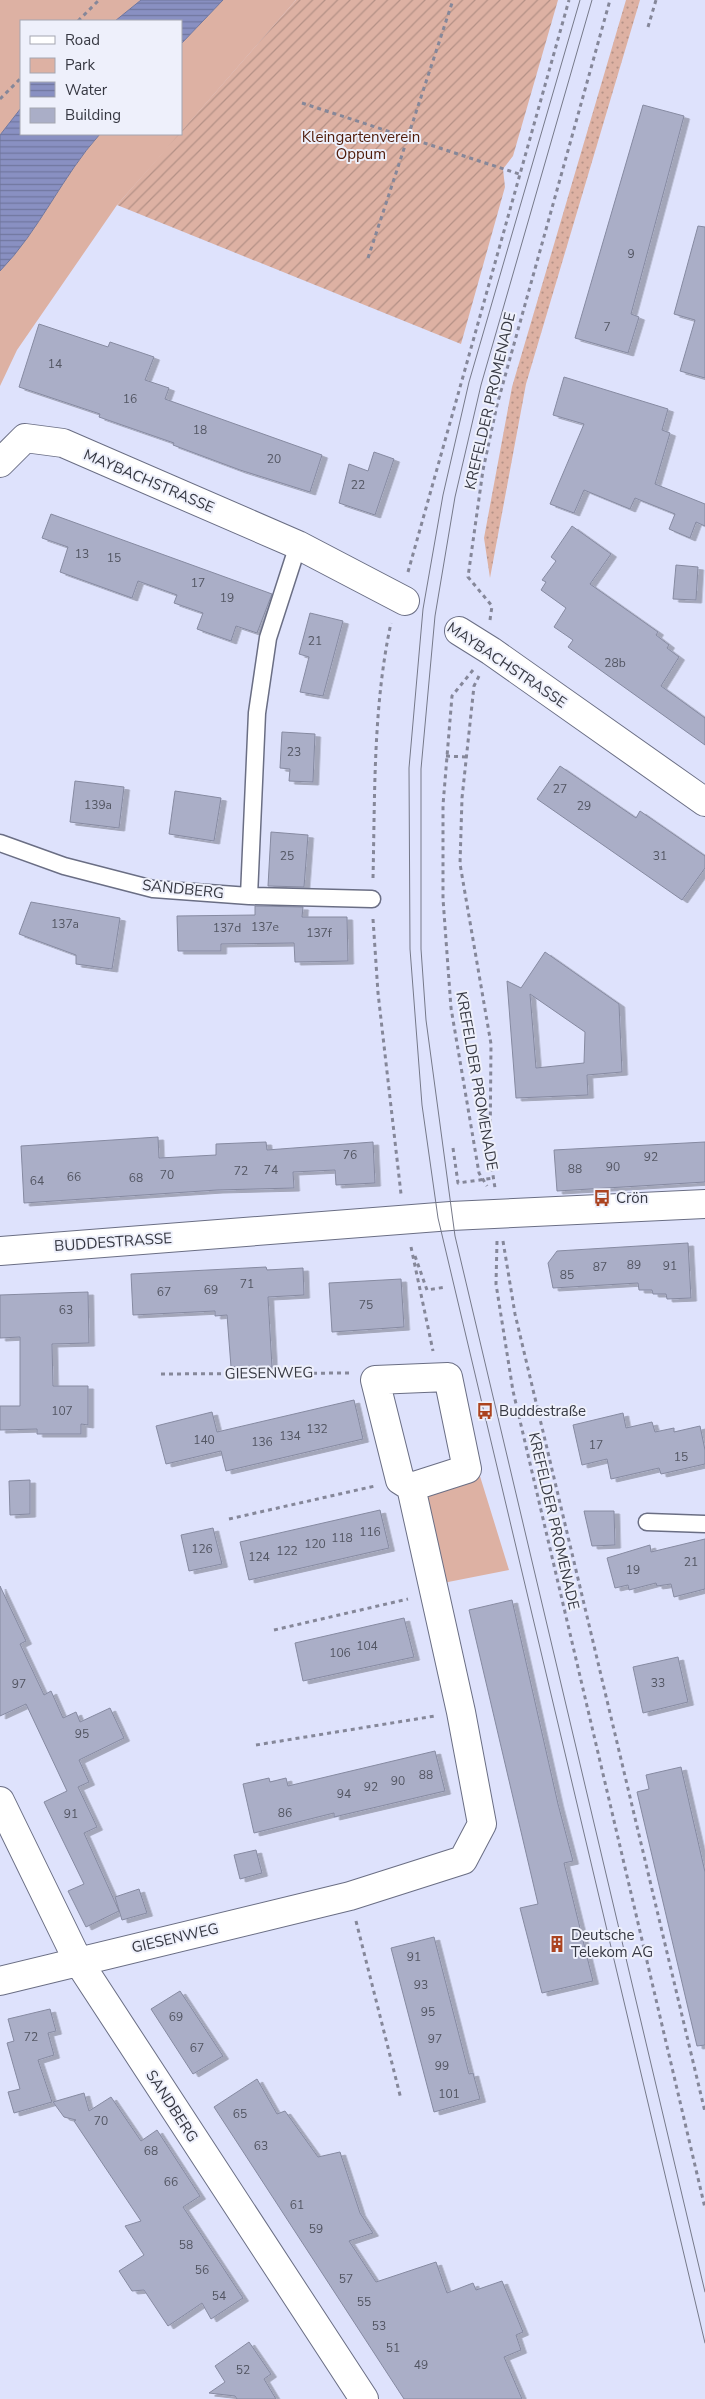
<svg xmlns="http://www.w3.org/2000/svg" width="705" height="2399" font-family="'Nunito Sans',sans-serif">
	<defs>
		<pattern id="grass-dots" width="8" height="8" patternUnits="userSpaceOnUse" patternTransform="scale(1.25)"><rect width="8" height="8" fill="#ddb1a3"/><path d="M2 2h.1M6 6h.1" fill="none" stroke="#b49186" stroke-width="1.8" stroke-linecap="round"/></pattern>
		<pattern id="garden-furrows" width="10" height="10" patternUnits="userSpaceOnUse" patternTransform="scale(1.25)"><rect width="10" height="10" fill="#ddb1a3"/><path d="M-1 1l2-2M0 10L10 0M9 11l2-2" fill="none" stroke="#b49186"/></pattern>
		<pattern id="water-rules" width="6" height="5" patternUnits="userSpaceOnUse" patternTransform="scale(1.25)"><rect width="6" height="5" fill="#8990c2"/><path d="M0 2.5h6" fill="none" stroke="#71779f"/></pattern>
		<filter id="shadow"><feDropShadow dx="5.5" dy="3" stdDeviation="0" flood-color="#0004"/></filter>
	</defs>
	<rect width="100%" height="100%" fill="#dee2fc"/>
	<!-- grass -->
	<path fill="url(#grass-dots)" d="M626 0H640L526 384 490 578 484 538 512 387Z"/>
	<!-- park -->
	<path fill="#ddb1a3" d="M0 0H141L115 21H21V108L0 135Z
		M223 0H296L181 132V44Z
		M100 134H180L117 205 17 350 0 386V271C40 230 62 176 100 134Z
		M479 1473 509 1570 438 1584 418 1493Z"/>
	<!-- garden -->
	<path fill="url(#garden-furrows)" d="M296 0H558L513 156 503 169 505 187 461 344 117 205Z"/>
	<!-- water -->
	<path fill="url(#water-rules)" stroke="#70769c" d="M141 0H223L181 44V21H115Z
		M21 108V134H100C62 176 40 230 0 271V135Z"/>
	<!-- building -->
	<path fill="#aaaec7" stroke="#868aa1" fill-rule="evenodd" filter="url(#shadow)" d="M643 105 684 116 631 314 639 317 628 353 575 338Z
		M698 226 705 227V378L680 371 695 320 674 314Z
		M39 324 108 347 110 342 154 357 145 380 169 388 165 399 322 455 310 492 240 470 173 445 174 443 99 417 100 414 19 387Z
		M564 377 668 409 662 430 670 433 655 484 705 504V526L696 522 690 538 669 529 675 514 635 498 630 509 584 490 574 513 550 504 584 424 553 415Z
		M374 452 394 459 375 515 339 503 349 464 368 471Z
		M51 514 272 594 257 633 236 626 231 641 197 629 203 613 174 603 177 595 138 581 132 598 60 572 68 547 42 538Z
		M572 526 611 554 590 584 658 632 656 635 669 645 667 648 679 657 661 686 705 718V745L568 647 573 640 554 627 566 608 541 590 546 582 542 580 556 561 551 557Z
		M676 565 698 567 696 600 673 599Z
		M310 613 343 621 323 696 300 692 309 657 299 654Z
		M282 732 315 734 313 782 289 781 290 769 280 768Z
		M560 766 636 818 640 811 705 856V868L682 900 537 799Z
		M75 781 124 787 119 828 70 822Z
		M175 791 221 798 214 841 169 834Z
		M271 832 308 835 304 887 268 886Z
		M31 902 120 918 112 969 76 964V955L19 934Z
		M255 906 303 907 302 917H347L348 961 295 962 294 943 221 944V951H178L177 916 255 915Z
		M545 952 619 1004 622 1072 587 1075 588 1095 516 1098 507 981 521 988ZM530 994 585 1032 584 1063 536 1068Z
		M158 1137 159 1158 216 1155V1144L266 1142 267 1150 373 1142 375 1183 336 1185 335 1170 293 1172 294 1188 217 1190 24 1203 21 1146Z
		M705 1142V1182L557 1191 554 1150Z
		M688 1243 691 1298 667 1299 666 1294H653L652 1290H639L638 1283 553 1288 548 1263 557 1251Z
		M266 1267 267 1270 303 1268 304 1295 268 1297 272 1367H231L227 1315 215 1316V1311L133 1315 131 1274Z
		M401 1279 404 1327 332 1332 329 1283Z
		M88 1292 89 1343 52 1344 53 1386H88V1425L81 1424V1434H37V1429L0 1430V1406H20V1337L0 1338V1295Z
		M354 1400 363 1439 226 1471 221 1451 166 1464 156 1426 212 1412 217 1432Z
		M623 1413 626 1428 652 1422 655 1432 674 1428V1432L700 1426 705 1450V1464L661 1474 659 1468 611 1479 607 1459 582 1465 573 1425Z
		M30 1480V1514L10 1515 9 1481Z
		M380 1510 389 1548 249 1580 240 1542Z
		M584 1511H614L615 1545 592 1546Z
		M213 1528 222 1564 189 1571 181 1535Z
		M705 1539V1589L674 1597 671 1584 657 1586 656 1583 629 1590 628 1585 615 1588 607 1558 650 1545 651 1552Z
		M0 1586 26 1641 20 1644 44 1695 51 1691 63 1718 76 1712 80 1722 110 1708 124 1738 79 1760 89 1782 78 1787 97 1827 84 1833 119 1911 86 1927 68 1891 84 1884 44 1802 67 1791 26 1704 0 1716Z
		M512 1600 558 1804 573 1861 564 1863 593 1981 542 1993 520 1908 538 1904 469 1610Z
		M404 1618 414 1657 303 1681 295 1643Z
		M678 1657 688 1702 643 1713 633 1667Z
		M435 1751 445 1791 334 1817V1813L254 1833 243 1784 269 1778 270 1782 286 1778 288 1786Z
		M681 1767 705 1872V2045L697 2046 637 1792 649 1789 646 1775Z
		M256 1850 262 1873 240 1879 234 1855Z
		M139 1889 147 1913 122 1920 115 1897Z
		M434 1937 469 2074 473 2073 480 2099 434 2112 391 1948Z
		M180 1991 223 2056 193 2074 151 2009Z
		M50 2009 56 2031 48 2033 54 2055 38 2060 52 2102 14 2113 8 2092 20 2089 7 2043 14 2041 8 2019Z
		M257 2079 277 2114 285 2111 318 2157 340 2152 360 2213 373 2233 349 2241 376 2282 436 2262 447 2293 473 2283 476 2290 502 2281 523 2332 516 2335 521 2350 504 2357 522 2399H404L214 2107Z
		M84 2093 89 2111 111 2097 141 2141 157 2130 200 2196 183 2207 243 2298 211 2319 202 2303 168 2326 144 2290 132 2291 119 2271 144 2255 125 2226 141 2221 74 2121 76 2120 64 2117 53 2102Z
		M249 2342 271 2374 264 2379 276 2399H237L235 2396 209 2393 225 2382 215 2366Z"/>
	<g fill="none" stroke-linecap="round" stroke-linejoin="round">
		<!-- lane casing -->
		<g stroke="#6a6e84" stroke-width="19">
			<path id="lane" d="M0 843 64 866 153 889 249 896 372 899
				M249 896 257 713 268 638 298 545
				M647 1522 705 1524"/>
		</g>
		<!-- street casing -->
		<g stroke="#6a6e84" stroke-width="30">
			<path id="street" d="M0 463 25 438 63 443 298 545 405 601
				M459 631 491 651 705 802
				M448 1377 467 1469 411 1487 400 1480 375 1380Z
				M0 1801 78 1961 364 2399
				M0 1981 350 1896 463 1860 482 1824 461 1712 411 1487"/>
		</g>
		<!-- secondary casing -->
		<g stroke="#6a6e84" stroke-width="30">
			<path id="secondary" d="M0 1251 451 1216 705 1204"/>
		</g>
		<!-- path -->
		<path stroke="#858799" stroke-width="3" stroke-dasharray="4 4" stroke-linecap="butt" d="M78 21 99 0
			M648 27 656 0
			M0 99 21 78
			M302 103 519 174
			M368 258 453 0
			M408 572 569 0
			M490 620 492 606 468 577 483 470 497 405 610 0
			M473 670 452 696 443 805V899L451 1008 479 1173 487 1186
			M479 676 474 686 462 798 460 864 491 1044 490 1156 495 1188
			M446 756 467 757
			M373 878C375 794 373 706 391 623
			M373 919 378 993 401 1194
			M453 1148 458 1183 494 1178
			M497 1241 496 1284 513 1391 705 2208
			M503 1241 515 1314 705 2112
			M411 1247 433 1351
			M415 1256 427 1290 446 1287
			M161 1374 351 1373
			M229 1519 375 1486
			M274 1630 408 1599
			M256 1745 435 1716
			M356 1921 401 2099"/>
		<!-- lane -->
		<use href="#lane" stroke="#fff" stroke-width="16"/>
		<!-- street -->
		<use href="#street" stroke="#fff" stroke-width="28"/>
		<!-- secondary -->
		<use href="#secondary" stroke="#fff" stroke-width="28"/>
		<!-- tram -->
		<path stroke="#767989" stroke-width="1" d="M580 0 469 382 443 495 423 609 409 768 410 949 422 1105 438 1218 705 2343
			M592 0 481 385 455 497 435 616 421 769V949L426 1020 455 1236 705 2292"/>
	</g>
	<!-- icons -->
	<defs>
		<g id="bus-bare" transform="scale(1.35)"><path d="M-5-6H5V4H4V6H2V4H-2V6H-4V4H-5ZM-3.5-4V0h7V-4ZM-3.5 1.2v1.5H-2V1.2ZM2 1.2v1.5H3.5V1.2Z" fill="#ab4320" stroke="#eef0fb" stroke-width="2.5" paint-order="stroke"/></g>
		<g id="building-bare" transform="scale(1.35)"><path d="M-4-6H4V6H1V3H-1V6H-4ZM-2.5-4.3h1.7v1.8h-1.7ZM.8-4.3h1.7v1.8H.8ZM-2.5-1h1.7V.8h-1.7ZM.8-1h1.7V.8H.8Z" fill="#ab4320" stroke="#eef0fb" stroke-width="2.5" paint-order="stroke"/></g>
	</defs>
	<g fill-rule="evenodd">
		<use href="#bus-bare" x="602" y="1198"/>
		<use href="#bus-bare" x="485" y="1411"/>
		<use href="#building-bare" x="557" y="1944"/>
	</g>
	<g text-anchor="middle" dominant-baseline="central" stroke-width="4" stroke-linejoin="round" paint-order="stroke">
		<!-- number labels -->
		<g font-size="12" fill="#535663">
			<text x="631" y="254">9</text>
			<text x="607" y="327">7</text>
			<text x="55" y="364">14</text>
			<text x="130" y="399">16</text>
			<text x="200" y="430">18</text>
			<text x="274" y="459">20</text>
			<text x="358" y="485">22</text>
			<text x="82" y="554">13</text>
			<text x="114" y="558">15</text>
			<text x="198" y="583">17</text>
			<text x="227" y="598">19</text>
			<text x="315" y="641">21</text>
			<text x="615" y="663">28b</text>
			<text x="294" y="752">23</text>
			<text x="560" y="789">27</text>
			<text x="98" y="805">139a</text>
			<text x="584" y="806">29</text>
			<text x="287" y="856">25</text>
			<text x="660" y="856">31</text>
			<text x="65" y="924">137a</text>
			<text x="265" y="927">137e</text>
			<text x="227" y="928">137d</text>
			<text x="319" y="933">137f</text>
			<text x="350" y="1155">76</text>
			<text x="651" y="1157">92</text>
			<text x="613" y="1167">90</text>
			<text x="575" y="1169">88</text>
			<text x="271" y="1170">74</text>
			<text x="241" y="1171">72</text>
			<text x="167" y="1175">70</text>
			<text x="74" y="1177">66</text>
			<text x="136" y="1178">68</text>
			<text x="37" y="1181">64</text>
			<text x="634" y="1265">89</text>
			<text x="670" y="1266">91</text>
			<text x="600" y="1267">87</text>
			<text x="567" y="1275">85</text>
			<text x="247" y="1284">71</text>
			<text x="211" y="1290">69</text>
			<text x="164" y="1292">67</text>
			<text x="366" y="1305">75</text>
			<text x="66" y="1310">63</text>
			<text x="62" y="1411">107</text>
			<text x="317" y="1429">132</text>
			<text x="290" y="1436">134</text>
			<text x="204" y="1440">140</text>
			<text x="262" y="1442">136</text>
			<text x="596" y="1445">17</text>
			<text x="681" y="1457">15</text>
			<text x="370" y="1532">116</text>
			<text x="342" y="1538">118</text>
			<text x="315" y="1544">120</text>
			<text x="202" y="1549">126</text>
			<text x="287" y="1551">122</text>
			<text x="259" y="1557">124</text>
			<text x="691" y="1562">21</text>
			<text x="633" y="1570">19</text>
			<text x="367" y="1646">104</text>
			<text x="340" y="1653">106</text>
			<text x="658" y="1683">33</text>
			<text x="19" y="1684">97</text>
			<text x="82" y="1734">95</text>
			<text x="426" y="1775">88</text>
			<text x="398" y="1781">90</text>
			<text x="371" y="1787">92</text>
			<text x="344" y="1794">94</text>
			<text x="285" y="1813">86</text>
			<text x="71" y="1814">91</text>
			<text x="414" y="1957">91</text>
			<text x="421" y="1985">93</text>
			<text x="428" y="2012">95</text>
			<text x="176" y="2017">69</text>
			<text x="31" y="2037">72</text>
			<text x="435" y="2039">97</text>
			<text x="197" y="2048">67</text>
			<text x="442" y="2066">99</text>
			<text x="449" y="2094">101</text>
			<text x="240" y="2114">65</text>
			<text x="101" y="2121">70</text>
			<text x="261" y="2146">63</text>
			<text x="151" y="2151">68</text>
			<text x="171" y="2182">66</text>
			<text x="297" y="2205">61</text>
			<text x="316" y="2229">59</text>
			<text x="186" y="2245">58</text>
			<text x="202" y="2270">56</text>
			<text x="346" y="2279">57</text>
			<text x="219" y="2296">54</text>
			<text x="364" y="2302">55</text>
			<text x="379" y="2326">53</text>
			<text x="393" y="2348">51</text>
			<text x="421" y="2365">49</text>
			<text x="243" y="2370">52</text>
		</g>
		<!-- park labels -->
		<g font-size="15" fill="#501c0a" stroke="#eef0fb">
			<text x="361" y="137">Kleingartenverein<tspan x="361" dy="17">Oppum</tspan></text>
		</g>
		<!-- street labels -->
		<g font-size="15" fill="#363842" stroke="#eef0fb">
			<text transform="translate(490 401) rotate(-77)">KREFELDER PROMENADE</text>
			<text transform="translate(149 481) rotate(23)">MAYBACHSTRASSE</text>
			<text transform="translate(507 665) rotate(34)">MAYBACHSTRASSE</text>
			<text transform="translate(183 889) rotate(6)">SANDBERG</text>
			<text transform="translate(477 1081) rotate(80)">KREFELDER PROMENADE</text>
			<text transform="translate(113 1242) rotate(-4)">BUDDESTRASSE</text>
			<text transform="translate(269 1373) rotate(-1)">GIESENWEG</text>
			<text transform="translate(554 1521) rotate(77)">KREFELDER PROMENADE</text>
			<text transform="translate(175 1938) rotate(-13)">GIESENWEG</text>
			<text transform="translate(172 2106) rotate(57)">SANDBERG</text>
		</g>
		<!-- poi labels -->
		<g font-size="15" fill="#363842" stroke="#eef0fb" text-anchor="start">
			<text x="616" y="1198">Crön</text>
			<text x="499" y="1411">Buddestraße</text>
			<text x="571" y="1935">Deutsche<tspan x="571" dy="17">Telekom AG</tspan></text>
		</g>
	</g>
	<!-- legend -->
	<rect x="20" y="20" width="162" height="115" fill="#eef0fb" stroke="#a4a6b1"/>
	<rect x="30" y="36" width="25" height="8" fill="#ffffff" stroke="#a4a6b1"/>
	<text x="65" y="45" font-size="15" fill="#363842">Road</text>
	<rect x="30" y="58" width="25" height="15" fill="#ddb1a3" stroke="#a4a6b1"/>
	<text x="65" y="70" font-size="15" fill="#363842">Park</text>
	<rect x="30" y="82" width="25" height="15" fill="url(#water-rules)" stroke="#a4a6b1"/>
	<text x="65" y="95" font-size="15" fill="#363842">Water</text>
	<rect x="30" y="108" width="25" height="15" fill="#aaaec7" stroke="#a4a6b1"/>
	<text x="65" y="120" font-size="15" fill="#363842">Building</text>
</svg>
